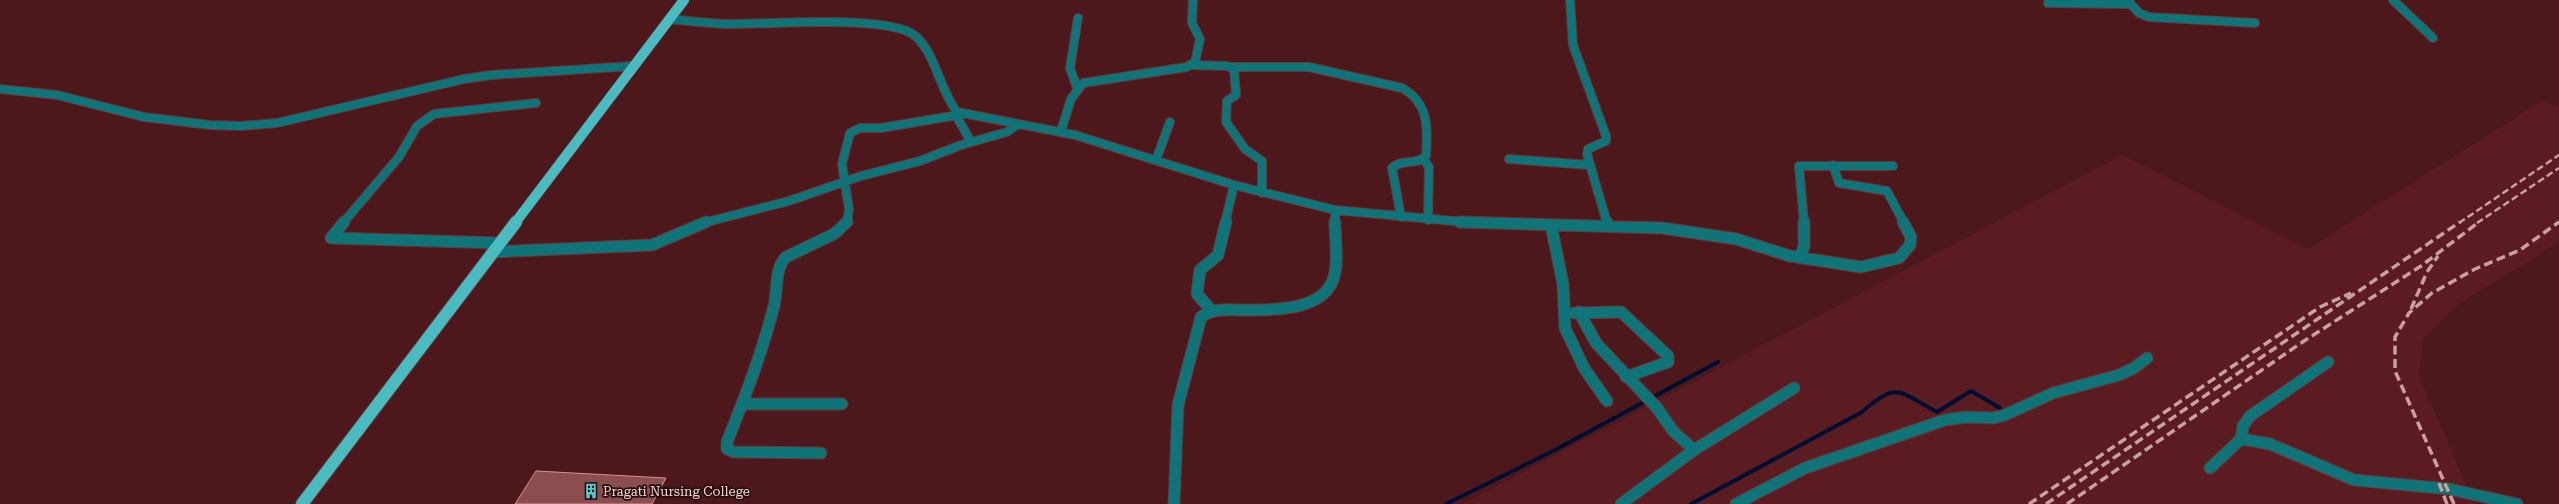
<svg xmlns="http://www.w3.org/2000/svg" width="2559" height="504" font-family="'Roboto Serif',serif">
	<rect width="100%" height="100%" fill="#4d181c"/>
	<!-- built -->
	<path fill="#5a1c21" d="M2542 101 2559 107V240L2533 259 2457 305 2423 339 2419 376 2475 504H1463L2122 155 2308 249Z"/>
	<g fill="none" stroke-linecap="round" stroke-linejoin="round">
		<!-- stream -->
		<path stroke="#000e31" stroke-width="4" d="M1446 504 1555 450 1718 362
			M1691 504 1862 412C1898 380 1899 392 1937 412L1971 391 2000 408"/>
	</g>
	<!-- building -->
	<path fill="#8a4e4f" stroke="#d39292" d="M536 471 666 478 652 504H515Z"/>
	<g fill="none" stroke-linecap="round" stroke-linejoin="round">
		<!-- minor-far1 casing -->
		<g stroke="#683639" stroke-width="10">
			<path id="minor-far1" d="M1570 0 1573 45 1606 136V141L1588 149 1587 154 1607 223
				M2127 0 2139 13 2149 17 2255 23
				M2393 0 2433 38
				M2048 3 2131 4
				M669 19C687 21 705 23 724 24 763 25 886 14 914 35 935 51 940 91 957 112L1075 135 1234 185 1335 210
				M1192 65 1227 66 1234 69 1236 95 1227 101 1226 122 1245 149 1262 161V193
				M1232 67H1309L1402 88C1429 103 1428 128 1426 156 1417 166 1402 158 1392 168L1401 217
				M1077 88 1070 68 1078 18
				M957 117 971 142
				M1061 131 1071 99 1083 83 1187 67 1195 62 1200 39 1192 23 1193 0
				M1509 159 1589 165
				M1156 160 1170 122
				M1424 160 1429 167 1428 220
				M1833 165 1839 183 1887 191 1904 223
				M343 223 399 157 417 126 434 114 536 103
				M703 223 789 201 861 176 920 161 961 145 1007 132 1018 124
				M847 223 849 209 842 164 850 133 860 128H881L964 114
				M1225 223 1234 185
				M1335 223V210L1475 223
				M1804 223 1799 166H1893"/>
		</g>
		<!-- minor casing -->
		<g stroke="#683639" stroke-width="13">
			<path id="minor" d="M344 222 331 238 499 243
				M1460 222 1662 228 1736 239 1790 256 1861 267 1899 258 1910 245 1911 237 1903 222
				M1607 222 1608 226
				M1551 225 1563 284 1565 328 1584 368 1607 401
				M492 252 652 245 706 222
				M1800 258 1804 247V222
				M1212 311 1197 294 1200 270 1218 255 1226 222
				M1579 312 1596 343 1657 408 1673 431 1694 450
				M1574 313 1621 312 1668 356V362L1626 377
				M743 404H842
				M2241 439 2270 444 2354 480 2449 489 2517 504
				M821 453 734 452 727 449V442C745 397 762 353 774 306 778 290 774 269 786 257L834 234 847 222
				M2210 468 2241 439 2243 426 2250 416 2328 362
				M1174 504 1178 405 1201 317C1213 308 1228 310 1242 310 1270 310 1321 312 1333 280 1339 264 1335 240 1335 222
				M1621 504 1694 450 1794 388
				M1736 504 1805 468 1945 420 1966 417 1993 418 2005 415 2053 393 2119 375 2134 368 2147 358"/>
		</g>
		<!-- tertiary casing -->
		<g stroke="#683639" stroke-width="10">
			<path id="tertiary" d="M0 89 57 95 144 117 210 125 241 126 277 123 464 79 491 75 633 66"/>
		</g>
		<!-- trunk-far1 casing -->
		<g stroke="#683639" stroke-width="11">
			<path id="trunk-far1" d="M515 223 684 0"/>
		</g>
		<!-- trunk casing -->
		<g stroke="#683639" stroke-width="14">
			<path id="trunk" d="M302 504 516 222"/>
		</g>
		<!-- minor-far1 -->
		<use href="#minor-far1" stroke="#0e7478" stroke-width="8"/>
		<!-- minor -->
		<use href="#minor" stroke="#0e7478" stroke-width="11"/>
		<!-- tertiary -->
		<use href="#tertiary" stroke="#0e7478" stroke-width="8"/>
		<!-- trunk-far1 -->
		<use href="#trunk-far1" stroke="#48bcc1" stroke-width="10"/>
		<!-- trunk -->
		<use href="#trunk" stroke="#48bcc1" stroke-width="12"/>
		<!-- rail-far1 -->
		<path stroke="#c8a0a1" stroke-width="2.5" stroke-dasharray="7 3.5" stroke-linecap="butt" d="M2459 223 2559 155
			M2477 223 2559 168
			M2557 223 2559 222"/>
		<!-- rail -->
		<path stroke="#c8a0a1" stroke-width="3.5" stroke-dasharray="9 4.5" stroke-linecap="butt" d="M2411 309 2427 272 2438 256
			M2439 483 2447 504
			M2029 504 2320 307 2351 293
			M2046 504 2460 222
			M2067 504 2304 341 2421 266 2479 222
			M2454 504 2395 371V337L2409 313 2432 293 2475 269 2520 250 2559 222"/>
	</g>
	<!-- icons -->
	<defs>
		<g id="building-bare" transform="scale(1.2)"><path d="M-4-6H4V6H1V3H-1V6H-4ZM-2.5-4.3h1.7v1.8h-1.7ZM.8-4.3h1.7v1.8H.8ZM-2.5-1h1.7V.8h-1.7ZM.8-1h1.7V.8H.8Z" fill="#51ccd1" stroke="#240d0e" stroke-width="2.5" paint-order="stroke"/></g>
	</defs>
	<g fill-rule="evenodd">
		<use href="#building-bare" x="591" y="491"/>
	</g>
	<g text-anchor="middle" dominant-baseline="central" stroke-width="3.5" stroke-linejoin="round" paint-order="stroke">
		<!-- near-poi labels -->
		<g font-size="13" fill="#f8d4d4" stroke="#240d0e" text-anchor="start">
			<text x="603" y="491">Pragati Nursing College</text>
		</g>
	</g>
</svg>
